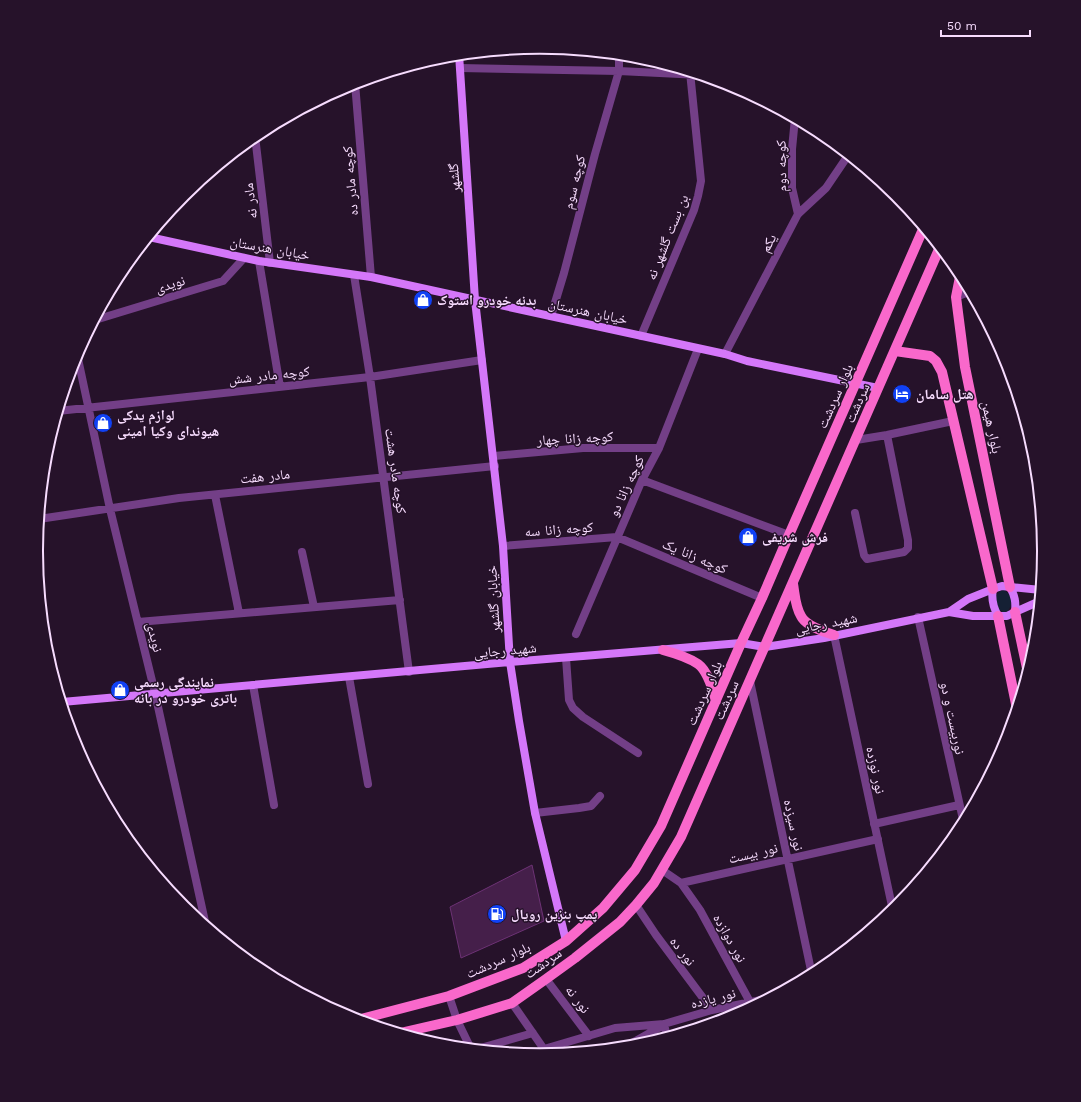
<svg xmlns="http://www.w3.org/2000/svg" width="1081" height="1102" font-family="'Work Sans','Noto Naskh Arabic',sans-serif">
	<rect width="100%" height="100%" fill="#26122a"/>
	<!-- green -->
	<path fill="#152034" d="M1003 590C1013 594 1014 607 1005 613 995 610 991 594 1003 590Z"/>
	<!-- building -->
	<path fill="#451f4a" stroke="#6d3275" d="M532 865 544 921 461 958 450 907Z"/>
	<g fill="none" stroke-linecap="round" stroke-linejoin="round">
		<!-- street -->
		<path stroke="#733f87" stroke-width="8" d="M460 68 619 71 700 75
			M355 83 371 277
			M795 118 792 149V188L798 214
			M255 136 270 263
			M259 261 280 387
			M354 275 370 377 409 672
			M956 297 971 291
			M551 316 564 273 595 154 619 71V54
			M95 320 223 281 244 258
			M641 336 694 210 698 196 701 181 690 72
			M77 354 110 509 155 693 206 926
			M725 354 798 214 826 188 849 154
			M58 411 370 377 482 360
			M856 440 887 435 953 421
			M494 456 583 448H659
			M642 480 789 535
			M215 495 239 613
			M855 513 864 555 867 559 904 552 908 548V540L887 435
			M39 519 179 498 495 466
			M503 546 617 537 762 598
			M302 552 314 607
			M918 617 964 824
			M138 622 400 600
			M576 634 642 480 659 448 698 349
			M834 635 893 911
			M566 658 569 700 573 708 583 717 638 753
			M349 677 368 784
			M750 681 812 975
			M253 685 274 805
			M535 813 579 808 591 806 600 796
			M874 824 959 805
			M662 870 681 883 878 839
			M681 883 700 910 750 1002 751 1008
			M636 905 656 935 712 1010
			M546 979 589 1036
			M449 996 457 1020 471 1049
			M512 1003 548 1055
			M664 1024 667 1037
			M625 1047 662 1026
			M477 1049 533 1033
			M544 1049 615 1028 664 1024 712 1010 770 998"/>
		<!-- secondary -->
		<path stroke="#d477f9" stroke-width="8" d="M459 54 475 300 503 546 510 662 519 721 535 813 566 941
			M149 237 259 261 371 277 725 354 747 361 878 388
			M1002 586 1010 587C1015 596 1016 602 1015 612L1007 616H998C993 607 991 599 993 589Z
			M1010 587 1041 590
			M949 612 968 599 993 589
			M1015 612 1040 601
			M62 702 510 662 741 643 765 647 824 638 949 612 973 616H998"/>
		<!-- primary -->
		<path stroke="#f968cb" stroke-width="10" d="M961 272 956 297 965 367 1010 587
			M895 351 930 356 936 361 942 372 993 589
			M793 584C795 595 795 606 801 616 805 625 824 632 834 635
			M1015 612 1028 673
			M998 616 1017 709
			M663 650C674 653 688 657 698 664 708 671 713 690 716 701
			M357 1020 449 996 523 968 566 941 603 908 635 870 661 826 741 643 762 598 789 535 924 227
			M400 1033 457 1020 512 1003 546 979 575 958 620 922 636 905 654 883 681 837 940 247"/>
	</g>
	<!-- icons -->
	<defs>
		<g id="shop-disc" transform="scale(1)"><circle r="9.5" fill="#1041f5" stroke="#26122a"/><path d="M-5-2.5h2.3a2.7 3.5 0 0 1 5.4 0H5L5.5 6h-11ZM-1.5-2.5h3a1.5 2.3 0 0 0-3 0Z" fill="#fff"/></g>
		<g id="hotel-disc" transform="scale(1)"><circle r="9.5" fill="#1041f5" stroke="#26122a"/><path d="M-6-4.5h1.5V1H6V5H4.5V3h-9V5H-6ZM-4 0a1.8 1.8 0 1 1 3.6 0ZM.5 0V-2.5h3Q6-2.5 6 0Z" fill="#fff"/></g>
		<g id="fuel-disc" transform="scale(1)"><circle r="9.5" fill="#1041f5" stroke="#26122a"/><path d="M-5.5-6h7V0h2V4h1.3V-2.5L3-4.5l.8-.8L6-3V5H2.5V1h-1V6h-7ZM-4.2-4.7v3.2H.2V-4.7Z" fill="#fff"/></g>
	</defs>
	<g fill-rule="evenodd">
		<use href="#shop-disc" x="423" y="300"/>
		<use href="#hotel-disc" x="902" y="394"/>
		<use href="#shop-disc" x="103" y="423"/>
		<use href="#shop-disc" x="748" y="537"/>
		<use href="#shop-disc" x="120" y="690"/>
		<use href="#fuel-disc" x="497" y="914"/>
	</g>
	<g text-anchor="middle" dominant-baseline="central" stroke-width="3" stroke-linejoin="round" paint-order="stroke">
		<!-- street labels -->
		<g font-size="14" fill="#f7dcfe" stroke="#26122a">
			<text transform="translate(781 166) rotate(-91)">کوچه دوم</text>
			<text transform="translate(454 178) rotate(-94)">گلشهر</text>
			<text transform="translate(350 181) rotate(-95)">کوچه مادر ده</text>
			<text transform="translate(574 182) rotate(-76)">کوچه سوم</text>
			<text transform="translate(250 201) rotate(-97)">مادر نه</text>
			<text transform="translate(667 237) rotate(-68)">بن بست گلشهر نه</text>
			<text transform="translate(768 243) rotate(-62)">یکم</text>
			<text transform="translate(270 248) rotate(10)">خیابان هنرستان</text>
			<text transform="translate(170 284) rotate(-17)">نویدی</text>
			<text transform="translate(588 311) rotate(12)">خیابان هنرستان</text>
			<text transform="translate(269 375) rotate(-6)">کوچه مادر شش</text>
			<text transform="translate(835 396) rotate(-66)">بلوار سردشت</text>
			<text transform="translate(857 403) rotate(-66)">سردشت</text>
			<text transform="translate(992 427) rotate(78)">بلوار هیمن</text>
			<text transform="translate(575 438) rotate(-3)">کوچه زانا چهار</text>
			<text transform="translate(396 471) rotate(82)">کوچه مادر هشت</text>
			<text transform="translate(265 476) rotate(-6)">مادر هفت</text>
			<text transform="translate(626 486) rotate(-65)">کوچه زانا دو</text>
			<text transform="translate(559 529) rotate(-4)">کوچه زانا سه</text>
			<text transform="translate(695 556) rotate(23)">کوچه زانا یک</text>
			<text transform="translate(493 599) rotate(-93)">خیابان گلشهر</text>
			<text transform="translate(826 623) rotate(-11)">شهید رجایی</text>
			<text transform="translate(155 637) rotate(76)">نویدی</text>
			<text transform="translate(505 650) rotate(-5)">شهید رجایی</text>
			<text transform="translate(704 693) rotate(-66)">بلوار سردشت</text>
			<text transform="translate(726 700) rotate(-66)">سردشت</text>
			<text transform="translate(953 718) rotate(78)">نوربیست و دو</text>
			<text transform="translate(876 770) rotate(78)">نور نوزده</text>
			<text transform="translate(794 825) rotate(78)">نور سیزده</text>
			<text transform="translate(753 853) rotate(-13)">نور بیست</text>
			<text transform="translate(730 938) rotate(61)">نور دوازده</text>
			<text transform="translate(683 951) rotate(53)">نور ده</text>
			<text transform="translate(498 960) rotate(-24)">بلوار سردشت</text>
			<text transform="translate(543 963) rotate(-35)">سردشت</text>
			<text transform="translate(713 998) rotate(-14)">نور یازده</text>
			<text transform="translate(578 999) rotate(53)">نور نه</text>
		</g>
		<!-- poi labels -->
		<g font-size="14" font-weight="bold" fill="#f7dcfe" stroke="#26122a" text-anchor="start">
			<text x="437" y="300">بدنه خودرو استوک</text>
			<text x="916" y="394">هتل سامان</text>
			<text x="117" y="415">لوازم یدکى<tspan x="117" dy="16">هیونداى وکیا امینى</tspan></text>
			<text x="762" y="537">فرش شریفی</text>
			<text x="134" y="682">نمایندگی رسمی<tspan x="134" dy="16">باتری خودرو در بانه</tspan></text>
			<text x="511" y="914">پمپ بنزین رویال</text>
		</g>
	</g>
	<!-- crop -->
	<path d="M0 0H1081V1102H0ZM43 551a497 497 0 1 1 994 0a497 497 0 1 1-994 0Z" fill="#26122a" fill-rule="evenodd"/>
	<path fill="none" stroke="#f7dcfe" stroke-width="2" d="M43 551a497 497 0 1 1 994 0a497 497 0 1 1-994 0Z"/>
	<!-- scale -->
	<path d="M941 30v6h89v-6" fill="none" stroke="#f7dcfe" stroke-width="2"/>
	<text x="947" y="30" font-size="12" fill="#f7dcfe" stroke="#26122a" stroke-width="3" paint-order="stroke">50 m</text>
</svg>
